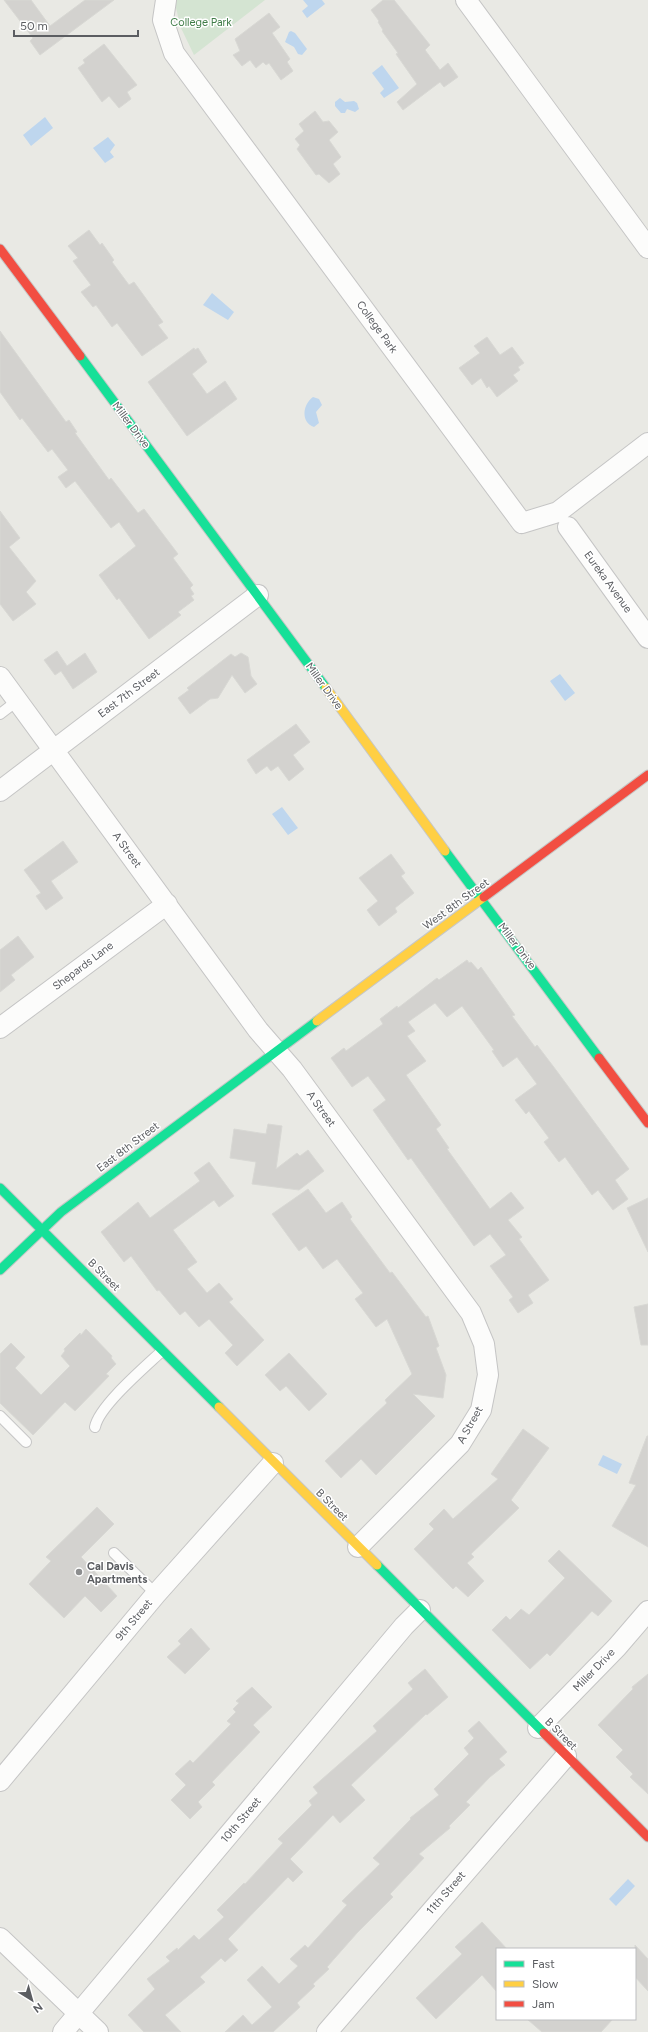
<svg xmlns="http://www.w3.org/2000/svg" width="648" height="2032" font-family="Figtree,sans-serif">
	<rect width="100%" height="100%" fill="#e9e9e4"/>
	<!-- green -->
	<path fill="#d4e4d2" d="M174 0H265L194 55 181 28Z"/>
	<!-- water -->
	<path fill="#bed6ee" d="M303 0H322L325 4 307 18 302 11 308 6Z
		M291 31 295 33 307 49 302 55 298 54 294 47 285 42 289 32Z
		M382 65 399 88 384 98 380 93 384 89 372 73Z
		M340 98 345 102 354 101 357 103 359 109 355 112 347 109 345 113H341L335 106V102Z
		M45 117 53 128 31 146 23 135Z
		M108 137 115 145 110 152 114 157 105 163 93 148Z
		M212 293 234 312 228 320 203 305Z
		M313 397 319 399 322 405 316 412 319 423 314 427C300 422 303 404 313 397Z
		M560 674 575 693 565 701 550 681Z
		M282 807 298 828 288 835 272 814Z
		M603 1455 622 1464 617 1474 598 1465Z
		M628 1879 635 1886 616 1906 609 1899Z"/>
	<!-- building -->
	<path fill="#d3d2cf" stroke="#d8d8d4" d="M4 0H31L50 26 85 0H114L40 55 30 41 33 38Z
		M383 0H394L430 45 425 50 440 70 448 63 458 77 444 87 440 82 403 110 397 102 417 84 396 54 398 53 382 31 383 30 378 22 379 21 371 10Z
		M269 13 280 27 272 33 290 59 287 62 293 71 281 80 269 63 266 65 263 62 256 68 250 60 242 66 233 55 240 51 235 39Z
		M104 44 137 85 127 92 131 99 119 108 109 96 102 102 78 68 85 63 83 60Z
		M315 111 323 122 329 121 338 132 329 140 341 157 333 164 340 174 329 183 319 174 316 175 297 149 300 145 295 139 304 131 299 124Z
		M89 230 100 245 102 243 114 260 112 262 129 285 134 282 163 322 158 325 168 338 142 356 117 323 112 327 96 305 93 307 81 292 91 285 73 261 78 258 68 246Z
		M0 331 66 422 69 420 77 432 75 433 109 480 111 478 138 513 144 509 178 554 173 558 193 585 190 588 194 594 191 596 194 600 178 612 181 615 149 639 119 598 117 600 99 575 136 546 119 522 111 528 75 481 66 488 58 477 68 470 52 449 48 452 22 418 20 420 0 392Z
		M487 337 500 355 512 347 524 363 518 367 520 370 513 375 518 381 497 397 489 386 487 388 481 378 472 385 459 368 480 353 474 346Z
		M194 348 195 350 198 348 207 362 192 374 207 394 225 381 237 399 187 436 148 382Z
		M0 511 20 538 9 547 36 581 26 592 36 604 13 621 0 604Z
		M57 651 67 666 85 653 97 672 73 689 61 671 55 675 44 660Z
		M241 653 248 657 251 676 257 684 245 693 232 675 218 698 210 699 190 714 178 698 189 690 187 688 231 654 235 657Z
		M296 724 310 742 293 755 304 769 289 781 278 766 271 771 267 766 256 774 247 760Z
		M63 841 78 862 51 881 63 898 46 910 36 896 41 893 24 870Z
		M391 854 405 873 401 876 414 893 395 908 397 912 379 926 367 910 378 901 359 878Z
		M18 936 34 957 11 975 15 980 0 992V950Z
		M467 960 469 963 471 962 478 970 481 967 515 1015 512 1016 535 1047 537 1045 556 1070 629 1169 615 1180 628 1199 613 1210 598 1190 592 1195 565 1157 559 1162 544 1142 549 1138 529 1111 526 1114 515 1100 537 1084 517 1057 503 1067 492 1051 494 1050 462 1006 447 1017 435 1003 408 1022 415 1031 407 1036 426 1061 406 1075 441 1125 436 1129 449 1148 447 1149 490 1209 511 1192 524 1208 508 1220 522 1237 519 1239 549 1280 528 1295 533 1303 518 1313 509 1300 513 1297 490 1266 506 1255 490 1234 474 1246 411 1158 408 1160 373 1110 386 1100 368 1076 352 1087 331 1058 344 1048 346 1051 383 1024 380 1019 397 1006 398 1008 437 978 439 980Z
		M268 1124 282 1126 276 1169 297 1153 300 1156 308 1150 324 1171 299 1190 252 1184 256 1162 230 1158 234 1129 266 1134Z
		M209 1162 234 1196 219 1207 214 1200 173 1230 197 1262 187 1269 207 1293 219 1283 233 1299 229 1302 264 1340 237 1366 225 1353 233 1345 209 1319 199 1327 185 1311 180 1315 159 1290 157 1291 131 1256 124 1262 101 1232 138 1202 150 1218 200 1181 194 1173Z
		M308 1189 326 1213 342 1202 352 1217 350 1219 390 1273 392 1272 426 1317 428 1316 439 1346 436 1348 446 1375 443 1398 413 1394 435 1416 376 1475 361 1459 341 1478 325 1461 387 1403 385 1400 412 1374 387 1319 376 1327 355 1299 363 1293 337 1259 323 1269 306 1246 299 1251 272 1214Z
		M648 1198V1252L627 1208Z
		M648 1304V1345H641L634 1307Z
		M86 1329 112 1356 111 1358 116 1364 106 1374 109 1376 75 1411 65 1402 33 1435 0 1403V1354L11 1343 25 1357 15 1368 41 1395 70 1366 61 1356 65 1351 64 1349 80 1333 81 1335Z
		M289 1353 327 1394 309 1411 286 1386 280 1391 265 1375Z
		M523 1429 549 1448 511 1500 519 1508 471 1554 474 1557 467 1563 484 1581 468 1597 456 1586 453 1589 414 1549 434 1529 429 1524 444 1509 453 1519 498 1479 491 1474Z
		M647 1436H648V1547L612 1526 636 1485 629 1483Z
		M97 1507 114 1524 81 1557 117 1596 101 1612 85 1596 64 1618 29 1584 51 1561 46 1557Z
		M559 1550 612 1601 598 1616 592 1611 550 1656 547 1653 530 1669 492 1630 506 1616 510 1620 521 1609 529 1615 565 1578 548 1561Z
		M191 1628 210 1649 185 1674 167 1657 181 1644 178 1641Z
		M425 1669 448 1697 427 1715 426 1714 351 1785 365 1800 340 1823 333 1815 290 1859 303 1872 293 1882 288 1877 228 1939 238 1950 225 1962 221 1958 200 1977 205 1982 165 2015 181 2032H144L128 2015 155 1989 147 1979 170 1961 166 1957 177 1948 178 1950 194 1935 199 1940 224 1917 217 1910 244 1883 245 1884 283 1843 278 1839 312 1805 309 1801 318 1793 313 1787 377 1731 373 1726 413 1689 408 1683Z
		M648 1674V1794L630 1777 633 1774 616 1757 623 1750 598 1725 633 1689 632 1687Z
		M252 1687 272 1707 253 1725 260 1732 212 1782 215 1785 198 1802 202 1807 190 1819 171 1800 186 1785 175 1774 190 1760 193 1763 231 1724 227 1721 236 1712 233 1709 239 1703 236 1701Z
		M479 1721 507 1752 499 1759 505 1765 490 1777 466 1802 470 1805 449 1826 450 1828 419 1854 424 1858 390 1894 393 1897 357 1933 327 1967 329 1969 313 1984 315 1986 297 2003 300 2007 273 2032H225L243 2015 252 2025 272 2007 247 1980 262 1966 279 1984 298 1966 290 1959 305 1945 308 1948 347 1905 342 1901 380 1864 373 1858 411 1819 410 1818 439 1795 434 1789 469 1754 464 1748 474 1738 468 1731Z
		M482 1922 507 1949H497V1992L482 1975 436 2019 416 1998 462 1954 455 1947Z
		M635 1945 648 1959V1991L635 1977Z
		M527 2019H613L601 2032H542Z"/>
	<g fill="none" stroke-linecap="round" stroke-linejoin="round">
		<!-- lane casing -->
		<g stroke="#c5c5c5" stroke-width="12">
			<path id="lane" d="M0 714 17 701
				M0 1416 26 1442
				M95 1427C99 1406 145 1367 162 1351
				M114 1553 156 1594"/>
		</g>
		<!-- street casing -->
		<g stroke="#c5c5c5" stroke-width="22">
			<path id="street" d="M166 0 163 20 174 53 522 523 558 512 648 443
				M466 0 648 248
				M568 527 648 638
				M0 677 258 1030 292 1069 471 1313 484 1344 488 1375 481 1410 460 1444 358 1547
				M0 791 258 595
				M0 1028 167 904
				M538 1728 617 1647 648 1611
				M0 1781 156 1594 273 1463
				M0 1938 98 2032
				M63 2032 404 1626 420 1610
				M327 2032 566 1756"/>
		</g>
		<!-- fast casing -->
		<g stroke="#c6c7c6" stroke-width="11">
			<path id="fast" d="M80 356 326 688
				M445 851 599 1058
				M0 1188 219 1407
				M0 1270 61 1212 317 1021
				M377 1565 544 1733"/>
		</g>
		<!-- slow casing -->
		<g stroke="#c6c7c6" stroke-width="11">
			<path id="slow" d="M326 688 445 851
				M317 1021 484 897
				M219 1407 377 1565"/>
		</g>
		<!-- jam casing -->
		<g stroke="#c6c7c6" stroke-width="11">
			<path id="jam" d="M0 249 80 356
				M484 897 648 775
				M599 1058 648 1123
				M544 1733 648 1837"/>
		</g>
		<!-- lane -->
		<use href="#lane" stroke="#fcfcfb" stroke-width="10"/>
		<!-- street -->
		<use href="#street" stroke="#fcfcfb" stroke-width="20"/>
		<!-- fast -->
		<use href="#fast" stroke="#16e098" stroke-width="9"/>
		<!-- slow -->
		<use href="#slow" stroke="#ffcf43" stroke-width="9"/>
		<!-- jam -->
		<use href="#jam" stroke="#f24e42" stroke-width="9"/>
	</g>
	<!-- markers -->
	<circle fill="#8d8e8f" stroke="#fff" stroke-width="1.5" cx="79" cy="1572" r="4"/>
	<g text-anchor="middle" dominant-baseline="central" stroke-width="3" stroke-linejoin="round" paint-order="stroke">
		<!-- park labels -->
		<g font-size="11" fill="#3f7c47" stroke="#fff">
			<text x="201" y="22">College Park</text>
		</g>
		<!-- street labels -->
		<g font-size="11" fill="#5b5d61" stroke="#fff">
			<text transform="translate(377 327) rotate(54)">College Park</text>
			<text transform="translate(131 425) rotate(53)">Miller Drive</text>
			<text transform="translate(608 582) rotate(54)">Eureka Avenue</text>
			<text transform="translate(324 686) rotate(54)">Miller Drive</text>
			<text transform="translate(129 693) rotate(-37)">East 7th Street</text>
			<text transform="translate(127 850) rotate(54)">A Street</text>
			<text transform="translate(456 904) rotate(-36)">West 8th Street</text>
			<text transform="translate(517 946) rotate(53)">Miller Drive</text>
			<text transform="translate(83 966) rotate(-37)">Shepards Lane</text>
			<text transform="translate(321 1109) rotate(54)">A Street</text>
			<text transform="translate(128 1147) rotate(-37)">East 8th Street</text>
			<text transform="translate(104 1275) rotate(45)">B Street</text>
			<text transform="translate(470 1425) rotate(-61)">A Street</text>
			<text transform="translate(332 1505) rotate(45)">B Street</text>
			<text transform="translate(134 1620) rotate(-50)">9th Street</text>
			<text transform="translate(594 1670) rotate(-46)">Miller Drive</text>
			<text transform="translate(561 1734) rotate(45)">B Street</text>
			<text transform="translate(241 1820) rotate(-50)">10th Street</text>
			<text transform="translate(446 1893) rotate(-49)">11th Street</text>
		</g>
		<!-- poi labels -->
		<g font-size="11" font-weight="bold" fill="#5b5d61" stroke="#fff" text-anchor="start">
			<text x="87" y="1566">Cal Davis<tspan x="87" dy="13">Apartments</tspan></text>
		</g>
	</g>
	<!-- legend -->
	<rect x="496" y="1948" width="140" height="72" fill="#ffffff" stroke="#bdbec0"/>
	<rect x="504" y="1961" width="20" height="6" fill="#16e098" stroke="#bdbec0"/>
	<text x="532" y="1968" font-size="12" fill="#5b5d61">Fast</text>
	<rect x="504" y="1981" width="20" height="6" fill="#ffcf43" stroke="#bdbec0"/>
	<text x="532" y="1988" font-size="12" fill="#5b5d61">Slow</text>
	<rect x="504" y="2001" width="20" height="6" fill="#f24e42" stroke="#bdbec0"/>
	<text x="532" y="2008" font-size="12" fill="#5b5d61">Jam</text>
	<!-- north arrow -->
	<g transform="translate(32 2000) rotate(143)" stroke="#ffffff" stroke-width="3" paint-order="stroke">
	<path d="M0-3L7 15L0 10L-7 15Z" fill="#5b5d61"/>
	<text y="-6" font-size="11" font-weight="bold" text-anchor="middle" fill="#5b5d61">N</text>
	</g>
	<!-- scale -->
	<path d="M14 30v6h124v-6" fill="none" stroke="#5b5d61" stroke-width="2"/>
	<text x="20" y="30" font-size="12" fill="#5b5d61" stroke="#ffffff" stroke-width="3" paint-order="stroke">50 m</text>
</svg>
